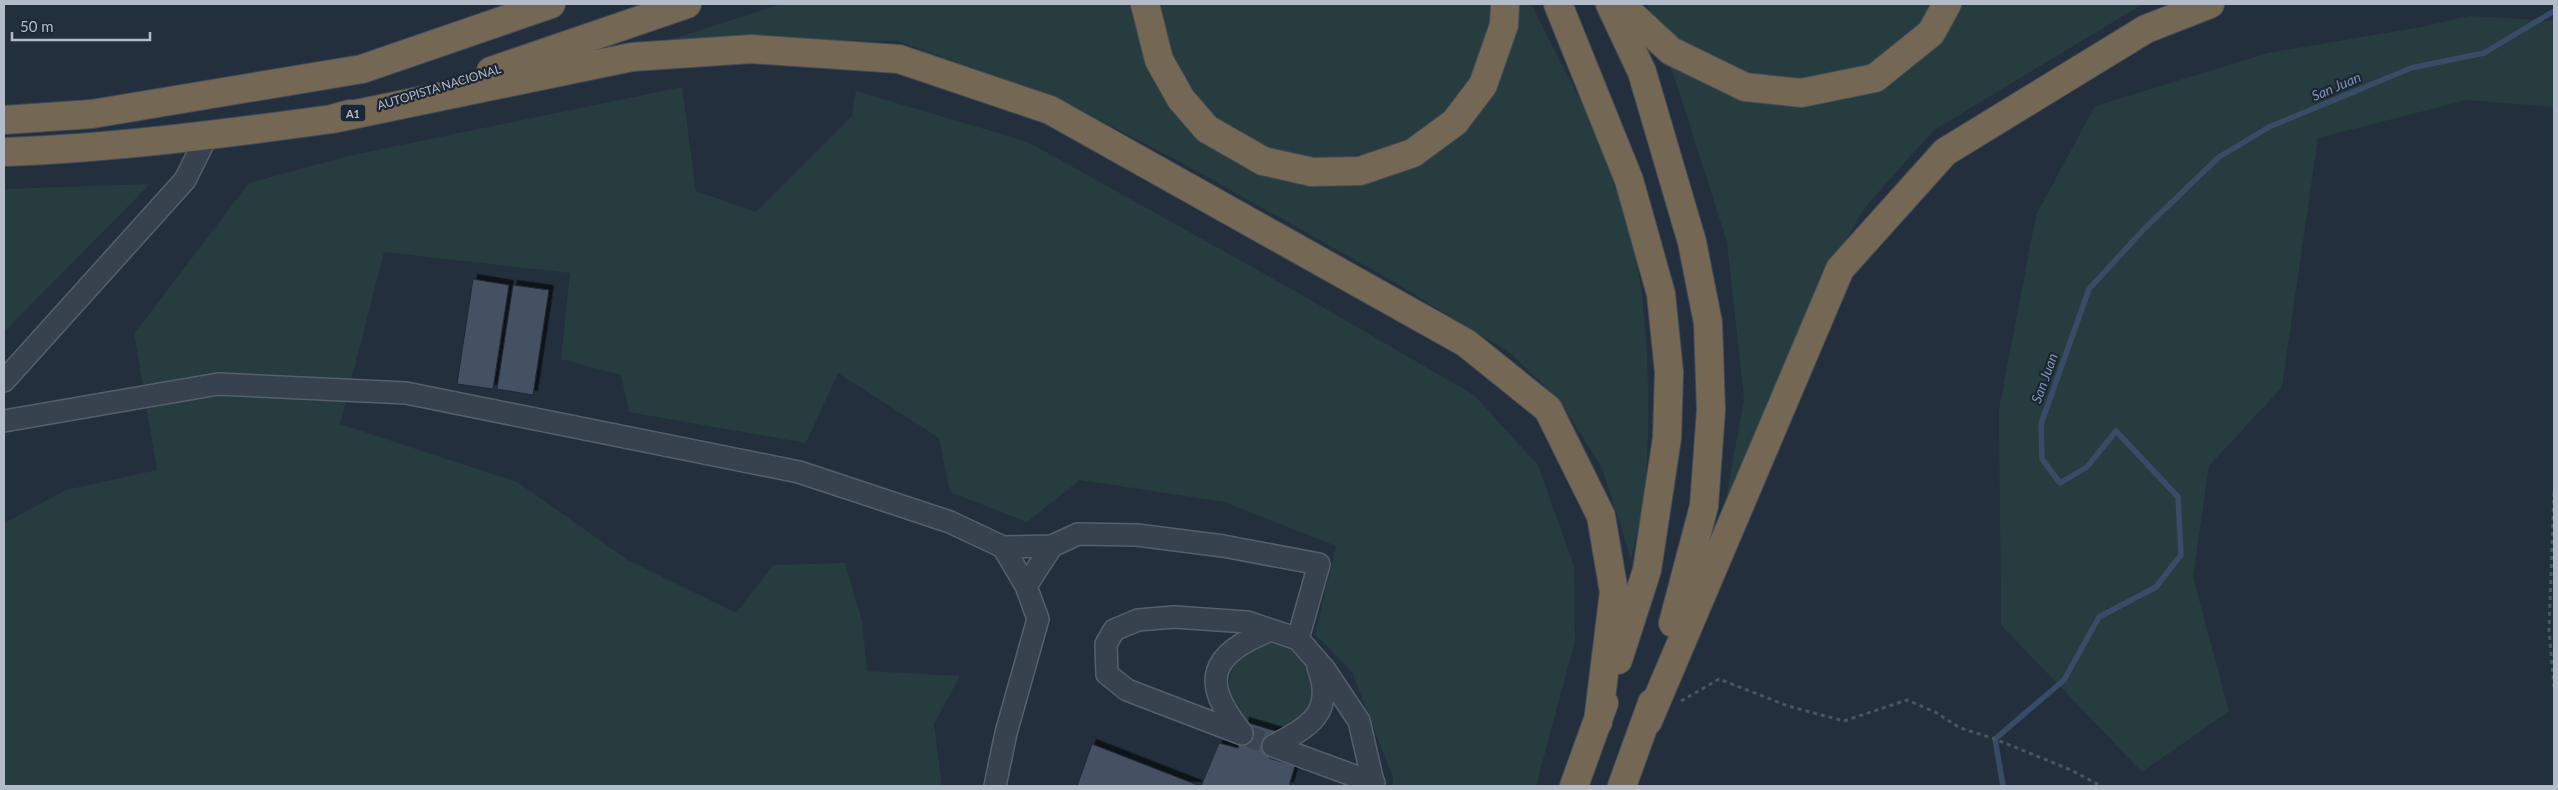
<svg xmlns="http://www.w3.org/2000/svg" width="2558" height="790" font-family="Lato,sans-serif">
	<defs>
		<filter id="shadow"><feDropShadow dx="4.5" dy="-4.5" stdDeviation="0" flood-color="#0009"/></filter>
	</defs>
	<rect width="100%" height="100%" fill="#242f3e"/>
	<!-- green -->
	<path fill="#263c3f" d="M782 4H1531C1559 61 1592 117 1615 177 1648 265 1653 395 1645 488 1643 512 1636 536 1631 559L1602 468 1560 401 1509 352 1382 275 1173 158 1049 94 897 41 672 39Z
		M1647 4H2143L1934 130 1866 206 1819 287 1724 511 1744 399 1727 242 1676 82Z
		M2469 16 2554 21V107L2467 100 2318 138 2282 387 2209 466 2193 577 2229 711 2142 772 2001 625 1999 409 2036 215 2095 106 2268 53 2421 27Z
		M682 87 696 191 756 212 852 116 856 91 1028 142 1288 287 1474 395 1538 465 1574 566 1575 641 1536 786H1392L1393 778 1352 672 1315 634 1336 546 1224 502 1080 480 1027 522 950 492 939 438 838 373 806 443 629 412 621 375 561 359 570 273 384 252 340 424 517 482 628 560 736 613 773 565 845 563 862 621 867 671 960 676 934 724 942 786H4V523L66 490 157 470 134 334 249 183 348 156Z
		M150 184 4 332V189Z
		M1229 686a42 42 0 1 1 84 0a42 42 0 1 1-84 0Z"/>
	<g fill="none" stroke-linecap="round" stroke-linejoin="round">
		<!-- stream -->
		<path stroke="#394c67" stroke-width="5.5" d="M2003 786 1995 739 2064 680 2099 617 2156 587 2181 555 2178 497 2116 431 2087 467 2060 483 2042 459 2041 424 2089 289 2145 228 2219 157 2269 127 2411 68 2484 53 2554 11"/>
	</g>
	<!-- building -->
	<path fill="#455162" stroke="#1f2835" filter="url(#shadow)" d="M473 279 509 285 493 389 457 384Z
		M513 285 549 290 533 395 497 389Z
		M1245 722 1279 732 1269 758 1295 766 1289 786H1201L1219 743 1238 748Z
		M1092 744 1200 786H1077Z"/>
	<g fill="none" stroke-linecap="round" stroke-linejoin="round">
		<!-- minor-tunnel -->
		<path stroke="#3a4453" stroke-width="21" stroke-dasharray="21 11" stroke-linecap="butt" d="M1242 734 1273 746"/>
		<!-- minor casing -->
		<g stroke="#565f6c" stroke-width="24">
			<path id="minor" d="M4 381 185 180 207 136
				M4 421 218 384 406 393 799 472 950 522 1003 547 1026 586 1038 619 1006 733 995 786
				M1003 547 1052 546
				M1026 586 1052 546 1078 534 1137 535 1223 546 1319 564 1298 639
				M1242 733C1199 681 1210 654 1271 630
				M1242 734 1127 690 1107 674 1106 644 1114 630 1138 620 1174 617 1247 622 1298 639 1325 670 1359 721 1374 786
				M1273 746C1310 726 1335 713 1318 667
				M1273 746 1374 783"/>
		</g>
		<!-- highway casing -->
		<g stroke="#434c59" stroke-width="30">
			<path id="highway" d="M1145 4 1159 60 1181 99 1207 129 1263 161 1312 172 1360 171 1413 153 1455 122 1483 85 1504 25 1505 4
				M1558 4 1629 180 1661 294 1669 372 1667 438 1647 570 1618 660
				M1610 4 1642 72 1692 242 1708 323 1711 410 1704 506 1673 623
				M1620 4 1671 51 1745 87 1801 93 1875 78 1931 33 1947 4
				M491 71 687 4
				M332 119 632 57 751 49 899 59 1050 110 1466 343 1548 409 1601 516 1614 592 1598 722
				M4 120 92 114 362 69 551 4
				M4 152C114 148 223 134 332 119L350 114
				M1648 721 1840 269 1945 152 2146 29 2210 4
				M1574 786 1604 703
				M1622 786 1652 703"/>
		</g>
		<!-- path -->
		<path stroke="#44595c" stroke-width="3" stroke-dasharray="4 4" stroke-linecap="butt" d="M2554 492 2549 630 2554 687
			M1681 701 1719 679 1788 706 1844 721 1907 700 1935 712 1960 728 1995 739 2071 770 2101 786"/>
		<!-- minor -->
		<use href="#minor" stroke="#38414e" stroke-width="21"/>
		<!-- highway -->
		<use href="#highway" stroke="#746855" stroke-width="28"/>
	</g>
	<g text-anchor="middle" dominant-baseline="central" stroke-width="4.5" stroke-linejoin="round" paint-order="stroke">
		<!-- shield labels -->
		<rect fill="#1d2633" stroke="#878f9c" stroke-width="1" x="340.5" y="104.5" width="25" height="17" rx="4"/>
		<g font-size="11" font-weight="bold" fill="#b4bcc9">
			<text x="353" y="113">A1</text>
		</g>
		<!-- street labels -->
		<g font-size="12" fill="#b4bcc9" stroke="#1d2633">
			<text transform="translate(439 87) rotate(-17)">AUTOPISTA NACIONAL</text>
		</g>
		<!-- water labels -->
		<g font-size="14" font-style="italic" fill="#7c92b1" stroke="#1d2633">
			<text transform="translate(2336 86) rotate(-23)">San Juan</text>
			<text transform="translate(2044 378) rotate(-70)">San Juan</text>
		</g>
	</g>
	<!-- border -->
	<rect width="2558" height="790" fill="none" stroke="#b4bcc9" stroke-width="10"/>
	<!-- scale -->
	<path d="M12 32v8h138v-8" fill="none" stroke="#b4bcc9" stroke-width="2.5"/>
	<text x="20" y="32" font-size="15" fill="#b4bcc9" stroke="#1d2633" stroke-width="4" paint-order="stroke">50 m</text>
</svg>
